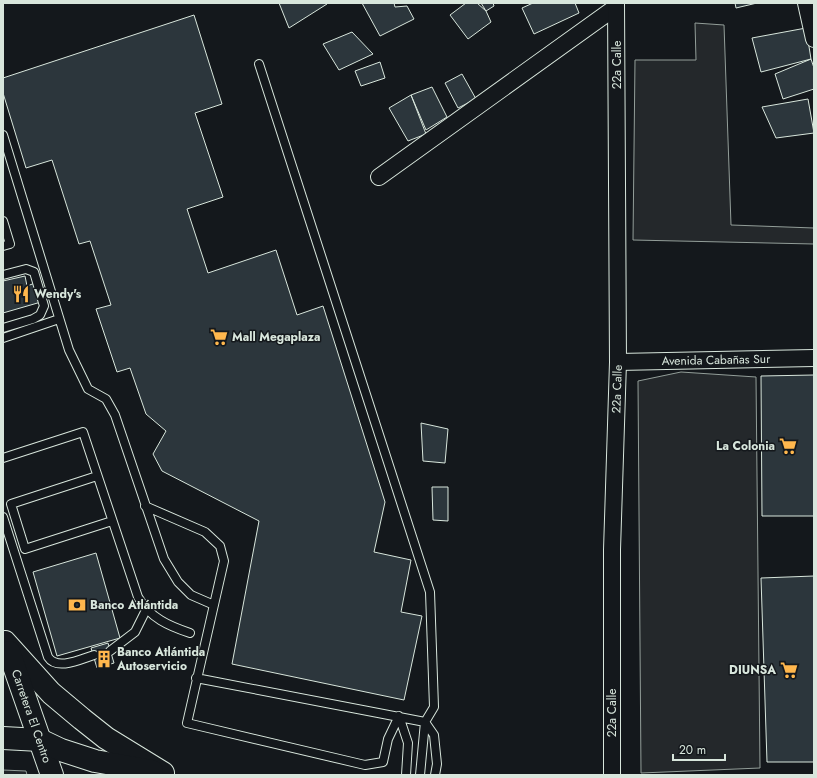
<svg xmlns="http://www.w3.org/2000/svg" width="817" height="778" font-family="Jost,sans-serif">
	<rect width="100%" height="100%" fill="#14181c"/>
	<!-- green -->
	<path fill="#202428" stroke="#939e99" d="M3 770 26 771 27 775H3Z"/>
	<!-- parking -->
	<path fill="#24282b" stroke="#939e99" d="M695 23 724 25 731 225 814 228V244L633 240 635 60H696Z
		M681 372 756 377 760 768 641 773 638 381Z"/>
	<!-- building -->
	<path fill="#2c363c" stroke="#d8e6dc" d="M279 3H327V4L289 28Z
		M362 3H394L395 7 407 6 414 19 380 36Z
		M466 3H477L486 11 491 22 468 39 450 15Z
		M481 3H493L494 6 486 11Z
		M533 3H575L579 13 534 34 522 8Z
		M735 3H757L736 8Z
		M194 15 222 104 195 113 223 197 187 209 208 273 276 250 297 315 323 306 385 502 374 552 411 560 401 612 422 616 404 700 232 664 259 521 162 471 153 454 166 431 146 414 130 368 117 372 96 309 111 305 90 241 79 244 52 160 26 168 3 93V78Z
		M806 28 811 59 761 72 752 38Z
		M352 32 373 54 339 70 323 44Z
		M811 59 814 68V89L783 99 775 74Z
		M380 62 385 78 361 86 355 71Z
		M462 74 476 99 458 108 445 83Z
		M432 87 447 117 426 130 411 95Z
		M411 95 426 134 408 141 389 108Z
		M808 99 814 133 776 138 762 107Z
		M25 276 27 286 35 283 41 302 3 313V281Z
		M814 375V516H762L761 376Z
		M421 423 448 429 445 463 423 461Z
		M432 487H448V521L433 520Z
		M96 553 120 638 57 656 33 572Z
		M814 576V762H767L761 578Z
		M108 643 114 663 97 668 91 648Z"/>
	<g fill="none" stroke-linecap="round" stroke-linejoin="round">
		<!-- lane casing -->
		<g stroke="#d8e6dc" stroke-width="10">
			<path id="lane" d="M259 64 430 592 434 707 425 722 420 775
				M3 135 69 350 88 389 106 399 115 415 164 559 178 582 191 595 214 605
				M3 221 10 244 3 246
				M3 275 26 269 34 272 44 306 40 315 33 319 3 328
				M3 338 59 319
				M3 458 83 432 138 597C150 618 169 626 190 633
				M97 476 11 504 25 549 112 521
				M145 506 205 532 220 546 224 561 187 723 365 765 383 762 388 739 399 716 408 743 406 775
				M3 517 48 657C57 671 81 659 94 655
				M110 651 135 632 146 610
				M196 678 425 722 434 735 437 764 435 775"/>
		</g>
		<!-- street casing -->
		<g stroke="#d8e6dc" stroke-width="18">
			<g id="street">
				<path d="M806 3 814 39"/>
				<path d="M379 177 616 7"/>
				<path id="s1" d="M618 362 814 358"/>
				<path id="s2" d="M612 775V550L618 362 616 3"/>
			</g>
		</g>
		<!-- secondary casing -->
		<g stroke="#d8e6dc" stroke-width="24">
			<g id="secondary">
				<path d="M5 642 51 693 82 719 106 738 163 773 160 775"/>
				<path id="s3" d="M9 652 52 775"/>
				<path d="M3 738 40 740 61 750 95 761 152 771"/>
			</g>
		</g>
		<!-- lane -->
		<use href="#lane" stroke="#14181c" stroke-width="8"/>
		<!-- street -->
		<use href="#street" stroke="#14181c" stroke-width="16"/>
		<!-- secondary -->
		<use href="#secondary" stroke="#14181c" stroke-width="22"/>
	</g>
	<!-- icons -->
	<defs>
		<g id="restaurant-bare" transform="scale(1.38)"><path d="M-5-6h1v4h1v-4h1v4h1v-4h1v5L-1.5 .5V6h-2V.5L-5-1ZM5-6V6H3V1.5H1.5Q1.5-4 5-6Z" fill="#ffb74d" stroke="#14181c" stroke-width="2.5" paint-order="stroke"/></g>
		<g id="supermarket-bare" transform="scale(1.38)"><path d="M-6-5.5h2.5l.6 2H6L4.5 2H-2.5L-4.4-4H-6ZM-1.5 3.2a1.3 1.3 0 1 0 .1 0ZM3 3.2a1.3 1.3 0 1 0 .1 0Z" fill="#ffb74d" stroke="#14181c" stroke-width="2.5" paint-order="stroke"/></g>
		<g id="bank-bare" transform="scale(1.38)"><path d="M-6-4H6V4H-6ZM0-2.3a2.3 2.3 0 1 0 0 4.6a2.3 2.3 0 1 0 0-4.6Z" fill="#ffb74d" stroke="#14181c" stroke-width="2.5" paint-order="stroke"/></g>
		<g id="building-bare" transform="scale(1.38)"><path d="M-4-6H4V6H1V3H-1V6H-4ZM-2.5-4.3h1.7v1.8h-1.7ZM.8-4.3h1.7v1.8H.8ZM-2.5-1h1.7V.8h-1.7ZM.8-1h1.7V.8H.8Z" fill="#ffb74d" stroke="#14181c" stroke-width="2.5" paint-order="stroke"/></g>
	</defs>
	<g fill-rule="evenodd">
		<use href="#restaurant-bare" x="21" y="294"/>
		<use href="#supermarket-bare" x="219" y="337"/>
		<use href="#supermarket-bare" x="788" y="446"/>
		<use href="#bank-bare" x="77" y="605"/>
		<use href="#building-bare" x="104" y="659"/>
		<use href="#supermarket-bare" x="789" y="670"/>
	</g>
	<g text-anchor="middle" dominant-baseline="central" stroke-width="3" stroke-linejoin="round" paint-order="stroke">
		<!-- street labels -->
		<g font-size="12" fill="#d8e6dc" stroke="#14181c">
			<text transform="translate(617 65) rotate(-90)">22a Calle</text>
			<text stroke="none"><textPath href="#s1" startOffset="98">Avenida Cabañas Sur</textPath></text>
			<text stroke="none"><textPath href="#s2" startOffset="386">22a Calle</textPath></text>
			<text transform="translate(612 713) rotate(-90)">22a Calle</text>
			<text stroke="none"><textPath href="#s3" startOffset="68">Carretera El Centro</textPath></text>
		</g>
		<!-- poi labels -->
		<g font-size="12" font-weight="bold" fill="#d8e6dc" stroke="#14181c" text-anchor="start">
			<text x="34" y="294">Wendy's</text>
			<text x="232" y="337">Mall Megaplaza</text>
			<text x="775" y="446" text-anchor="end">La Colonia</text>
			<text x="90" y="605">Banco Atlántida</text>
			<text x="117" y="652">Banco Atlántida<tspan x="117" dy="14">Autoservicio</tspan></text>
			<text x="776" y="670" text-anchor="end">DIUNSA</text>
		</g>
	</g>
	<!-- border -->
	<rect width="817" height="778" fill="none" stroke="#d8e6dc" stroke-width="8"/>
	<!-- scale -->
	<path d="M673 754v6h52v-6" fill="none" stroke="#d8e6dc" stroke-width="2"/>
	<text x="679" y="754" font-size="12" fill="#d8e6dc" stroke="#14181c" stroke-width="3" paint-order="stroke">20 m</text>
</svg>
